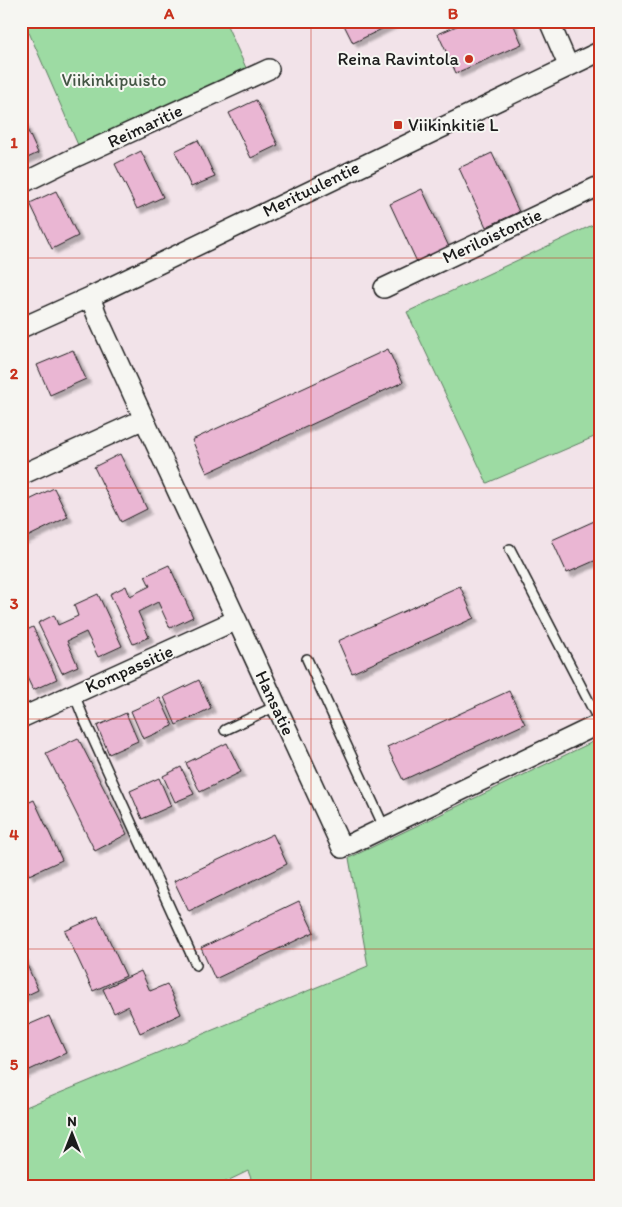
<svg xmlns="http://www.w3.org/2000/svg" width="622" height="1207" font-family="Itim,sans-serif">
	<defs>
		<filter id="shadow"><feDropShadow dx="4.5" dy="4.5" stdDeviation="1" flood-color="#0004"/></filter>
	</defs>
	<rect width="100%" height="100%" fill="#f2e3e9"/>
	<filter id="ink" filterUnits="userSpaceOnUse"><feTurbulence type="fractalNoise" baseFrequency=".02" numOctaves="2"/><feDisplacementMap in="SourceGraphic" scale="10" xChannelSelector="R" yChannelSelector="G"/><feConvolveMatrix kernelMatrix="1 2 1 2 8 2 1 2 1" color-interpolation-filters="sRGB"/></filter>
	<g filter="url(#ink)">
		<!-- green -->
		<path fill="#9ddba3" stroke="#5c7c60" d="M24 21H225L251 79 85 161Z
			M601 221V434L487 483 407 312Z
			M601 738V1186H254L248 1171 217 1186H21V1109L368 966 349 858Z"/>
		<!-- building -->
		<path fill="#eab6d3" stroke="#1c1c1c" filter="url(#shadow)" d="M342 21H393L394 23 353 43Z
			M468 21H512L522 44 456 73 438 34Z
			M256 100 278 145 251 158 229 113Z
			M21 116 38 153 21 161Z
			M198 140 215 177 191 187 175 151Z
			M141 151 163 197 137 209 115 164Z
			M492 153 519 212 486 227 459 168Z
			M422 189 449 247 417 262 390 204Z
			M56 191 78 236 52 249 30 203Z
			M388 349 403 382 207 473 192 440Z
			M73 350 86 379 50 395 37 365Z
			M120 454 147 509 121 522 94 467Z
			M54 488 68 517 21 540V504Z
			M601 518V558L567 573 552 540Z
			M169 565 193 617 170 628 158 602 138 612 149 637 133 644 110 594 126 586 130 596 150 586 145 576Z
			M460 586 474 618 352 673 338 641Z
			M98 594 122 646 98 657 86 632 67 641 78 666 62 673 38 623 54 615 58 625 78 616 74 605Z
			M33 627 57 679 33 690 21 665V633Z
			M199 680 211 708 176 725 164 697Z
			M509 691 525 724 403 780 387 747Z
			M160 698 173 726 143 739 131 711Z
			M126 713 138 741 109 754 97 726Z
			M78 738 127 834 95 851 46 753Z
			M227 743 241 772 200 792 186 763Z
			M181 767 194 794 175 802 163 776Z
			M159 778 171 806 142 819 130 791Z
			M34 800 62 860 29 875 21 859V806Z
			M273 834 287 864 189 912 174 881Z
			M299 901 314 932 215 979 201 948Z
			M98 916 126 976 93 991 65 931Z
			M21 956H23L38 990 21 998Z
			M141 971 150 991 167 984 181 1014 140 1033 128 1006 114 1013 103 989Z
			M49 1016 66 1053 21 1074V1028Z"/>
		<g fill="none" stroke-linecap="round" stroke-linejoin="round">
			<!-- service casing -->
			<g stroke="#1c1c1c" stroke-width="12">
				<path id="service" d="M510 549 600 723
					M307 659 384 827
					M74 694 84 719 196 965
					M225 730 276 706"/>
			</g>
			<!-- minor casing -->
			<g stroke="#1c1c1c" stroke-width="22">
				<path id="minor" d="M549 21 568 65
					M21 184 78 156 269 69
					M384 288 601 185
					M90 297 98 318 144 419 342 848 601 723
					M21 328 90 297 601 51
					M21 475 144 419
					M21 718 236 620"/>
			</g>
			<!-- service -->
			<use href="#service" stroke="#f6f6f2" stroke-width="9"/>
			<!-- minor -->
			<use href="#minor" stroke="#f6f6f2" stroke-width="19"/>
		</g>
	</g>
	<!-- grid -->
	<path fill="none" stroke="#c8321e" stroke-width="1" stroke-opacity="0.55" d="M311 21V1186M21 258H601M21 488H601M21 719H601M21 949H601"/>
	<!-- markers -->
	<g fill="#c8321e" stroke="#f6f6f2" stroke-width="2">
		<circle cx="469" cy="59" r="5"/>
		<rect x="393" y="120" width="10" height="10" rx="2.5"/>
	</g>
	<g text-anchor="middle" dominant-baseline="central" stroke-width="4" stroke-linejoin="round" paint-order="stroke">
		<!-- poi labels -->
		<g font-size="18" fill="#1c1c1c" stroke="#f6f6f2" text-anchor="end">
			<text x="459" y="59">Reina Ravintola</text>
			<text x="408" y="125" text-anchor="start">Viikinkitie L</text>
		</g>
		<!-- park labels -->
		<g font-size="18" fill="#435544" stroke="#f6f6f2">
			<text x="114" y="80">Viikinkipuisto</text>
		</g>
		<!-- street labels -->
		<g font-size="18" fill="#1c1c1c" stroke="#f6f6f2">
			<text transform="translate(145 126) rotate(-25)">Reimaritie</text>
			<text transform="translate(311 189) rotate(-26)">Merituulentie</text>
			<text transform="translate(492 236) rotate(-25)">Meriloistontie</text>
			<text transform="translate(129 669) rotate(-24)">Kompassitie</text>
			<text transform="translate(275 703) rotate(65)">Hansatie</text>
		</g>
	</g>
	<!-- margin -->
	<rect width="622" height="1207" fill="none" stroke="#f6f6f2" stroke-width="55"/>
	<!-- north arrow -->
	<g transform="translate(72 1134)" stroke="#f6f6f2" stroke-width="4" paint-order="stroke">
	<path d="M0-4L9 19L0 12L-9 19Z" fill="#1c1c1c"/>
	<text y="-8" font-size="14" font-weight="bold" text-anchor="middle" fill="#1c1c1c">N</text>
	</g>
	<rect x="28" y="28" width="566" height="1152" fill="none" stroke="#c8321e" stroke-width="2"/>
	<g font-size="16" text-anchor="middle" font-weight="bold" fill="#c8321e">
		<text x="169" y="19">A</text>
		<text x="453" y="19">B</text>
		<text x="14" y="148">1</text>
		<text x="14" y="379">2</text>
		<text x="14" y="609">3</text>
		<text x="14" y="840">4</text>
		<text x="14" y="1070">5</text>
	</g>
</svg>
